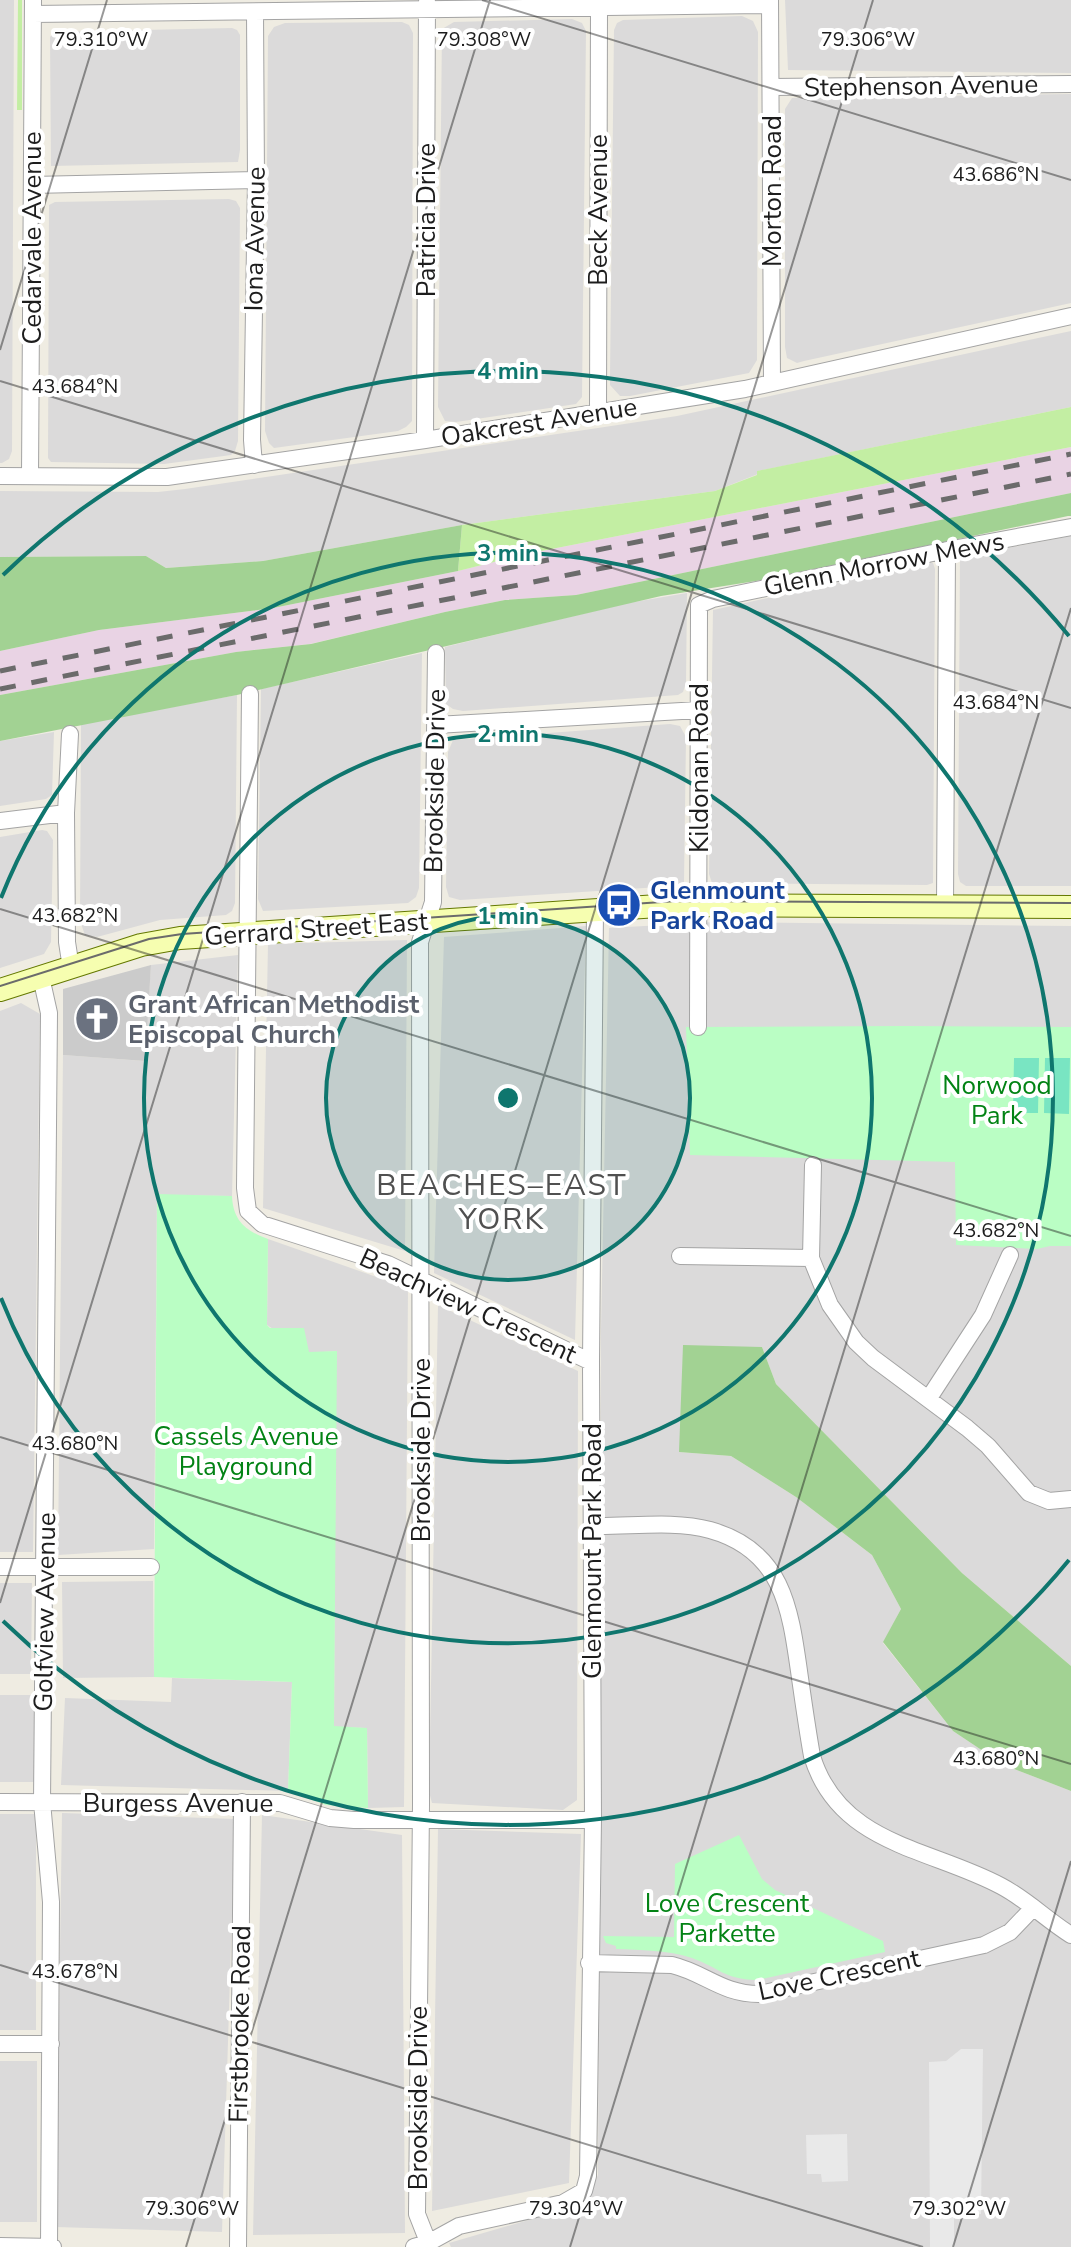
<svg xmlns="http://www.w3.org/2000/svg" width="1071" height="2247" font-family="'Nunito Sans',sans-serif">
	<rect width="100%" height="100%" fill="#efece2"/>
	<!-- residential -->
	<path fill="#dbdada" d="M0 0H14L12 451 9 459 2 463H0Z
		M785 0H1071V73L788 70Z
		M742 16 753 21 758 32 757 360 749 373 630 396H620L610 385V377L614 30 617 23 623 20Z
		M572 19 582 23 586 31 582 397 576 404 456 422 445 421 438 407 442 29 454 22Z
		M402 22 409 25 413 33 412 421 406 427 398 431 274 448 269 443 265 431 268 36 274 27 285 23Z
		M232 28 237 30 240 35V150L238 162 51 166 50 37 54 32Z
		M1071 94V303L804 361 797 363 787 358 785 347V109L792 98Z
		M229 199 236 201 240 208 238 441 235 451 231 455 164 464 51 462 48 458 49 205 55 202Z
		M1071 331V407L758 471V474L715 491 462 525 263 561 166 568 146 556 0 557V491L158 492 185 489 598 428 677 416Z
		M1071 536V886H966L960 882 958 874 960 557Z
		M930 562 933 563 935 569 933 883 927 885 712 883 709 874 713 610Z
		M687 593 686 683 683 692 678 695 463 711 453 709 446 704 445 647 628 603Z
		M422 653 419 888 416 897 408 903 263 911 258 899 261 689Z
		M237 695 235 903 232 911 226 915 160 920 97 937 85 935 80 921 81 724Z
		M670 724 680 726 686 737 684 882 675 886 460 900 449 897 446 887 448 752 453 740Z
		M54 732 52 795 46 799 0 806V741Z
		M42 830 47 831 53 840 51 942 44 954 0 968V837Z
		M715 922 1071 926V1666L962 1573 776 1384 762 1347 679 1452 731 1456 796 1497 872 1555 901 1609 883 1643 953 1731 1004 1765 1071 1791V2247H451L449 2243 587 2203 598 2175 601 1330 609 928Z
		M586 926 575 1340 434 1273 444 937Z
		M407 940 405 1251 263 1208 268 944Z
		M238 955 232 1196 157 1195 154 1549 58 1555 63 1055 144 1061 151 965Z
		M21 1003 40 1014 33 1552H0V1011Z
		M268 1239 408 1288 404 1807 368 1808 367 1728 334 1727 336 1351 309 1353 267 1325Z
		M438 1305 578 1371 577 1800 563 1810 432 1803 429 1792Z
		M153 1581 154 1677 63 1678 62 1582Z
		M0 1583H32L31 1674H0Z
		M172 1678 292 1682 288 1791 61 1785 65 1698 171 1702Z
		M0 1695H36V1782H0Z
		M62 1813 235 1819 222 2232 56 2227Z
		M0 1814H36V2030H0Z
		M262 1815 402 1835 405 2233 253 2235Z
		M438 1829 581 1834 569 2183 432 2211Z
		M0 2061H37V2222H0Z"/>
	<!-- industrial -->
	<path fill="#e9d3e4" d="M1071 447V493L576 595 505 600 445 612 310 644 236 652 0 695V651L99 630 273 608 458 571 526 554Z"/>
	<!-- religious -->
	<path fill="#cbcbcb" d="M151 965 145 1061 63 1055V989Z"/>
	<!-- grass -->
	<path fill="#c3eea3" d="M18 0H22V110H17Z
		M1071 407V447L526 554 458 571 462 525 715 491 757 475V471Z"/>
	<!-- forest -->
	<path fill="#a2d293" d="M1071 493V516H1068L762 580 661 596 237 695 0 741V695L236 652 311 644 445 612 505 600 576 595Z
		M462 525 458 571 273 608 99 630 0 651V557L146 556 166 568 263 561Z
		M683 1345 762 1347 776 1384 962 1573 1071 1666V1791L1004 1765 953 1731 883 1642 901 1609 872 1555 796 1497 731 1456 679 1452Z"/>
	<!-- park -->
	<path fill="#bafec4" d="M906 1026 1071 1027V1246H1050L1037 1249 956 1245 955 1162 690 1155 686 1027Z
		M157 1194 232 1196C233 1221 246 1231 268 1239L267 1325 270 1328H304L309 1352 337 1351 334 1726 367 1728 368 1808 326 1805 288 1791 292 1682 154 1677Z
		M739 1835 762 1879 775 1890 883 1941 885 1952 757 1980C723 1979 720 1968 692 1958 667 1950 642 1950 616 1949V1946L606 1943 603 1936 674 1937 675 1864Z"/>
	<!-- pitch -->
	<path fill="#79e5c2" d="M1014 1058H1039L1038 1113H1013Z
		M1045 1058H1070L1069 1114 1044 1113Z"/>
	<!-- parking -->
	<path fill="#e9e9e9" d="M961 2049H983L981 2214H954V2247H930L929 2062 946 2061Z
		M847 2134 848 2181 822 2182 821 2174H807L806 2135Z"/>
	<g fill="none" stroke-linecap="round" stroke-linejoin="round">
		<!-- street casing -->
		<g stroke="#a4a4a4" stroke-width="18">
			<path id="street" d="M770 0 772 383
				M33 14 770 5
				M772 87 1071 84
				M32 185 256 180
				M598 413 599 7
				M425 440 427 2
				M254 465 252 440 256 180 255 12
				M0 476 167 477 425 440 745 389 1071 316
				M30 476 33 0
				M250 694 245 1188 248 1211 262 1224 388 1264 591 1362
				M436 725 699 710
				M70 734 66 813 67 942 71 968
				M0 821 66 813
				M945 906 947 550
				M41 977 49 1013 42 1802 51 1902 49 2247
				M698 1027 699 605 713 599 947 550 1071 527
				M813 1165 811 1258 830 1305 856 1342 873 1358 967 1428 988 1446 1029 1493 1049 1501 1071 1499
				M680 1256 811 1258
				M929 1398 983 1315 1010 1255
				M592 1526C630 1527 673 1520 710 1530 782 1550 790 1607 799 1671 803 1699 807 1728 812 1756 839 1845 930 1848 1001 1886 1026 1899 1047 1920 1071 1935
				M0 1567H151
				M0 1802 280 1803 330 1818 354 1820H593
				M589 1963 672 1965C705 1973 722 1994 759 1994L984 1945 1010 1932 1033 1908
				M0 2044H51
				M0 2246 53 2247
				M238 2247 242 1802
				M414 2247 428 2243 459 2226 563 2203 584 2191 588 2176 593 1820 591 1362 595 910
				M430 2247 417 2214 421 1805 420 942 433 902 436 653"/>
		</g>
		<!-- secondary casing -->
		<g stroke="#647800" stroke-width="24">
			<path id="secondary" d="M0 990 141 945 180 938 673 905 1071 907"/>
		</g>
		<!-- street -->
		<use href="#street" stroke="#fff" stroke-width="16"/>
		<!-- secondary -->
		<use href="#secondary" stroke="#f6feb0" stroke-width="22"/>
		<!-- tram -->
		<path stroke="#6b6b6b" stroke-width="2" d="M0 986 149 939 182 934 677 901 1071 903"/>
		<!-- rail -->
		<path stroke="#6b6b6b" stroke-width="5" stroke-dasharray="16 16" stroke-linecap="butt" d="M0 671 1071 454
			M0 689 1071 474"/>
	</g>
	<!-- ticks -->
	<path fill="none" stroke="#1d1d1d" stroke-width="2" stroke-opacity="0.45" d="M482 0 1071 180M0 350 107 0M0 381 1071 708M0 909 1071 1236M0 1437 1071 1764M0 1603 490 0M0 1965 923 2247M186 2247 873 0M570 2247 1071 608M953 2247 1071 1861"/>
	<!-- distance rings -->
	<circle cx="508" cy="1098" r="182" fill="#0f766e" fill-opacity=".12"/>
	<g fill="none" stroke="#0f766e" stroke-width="4">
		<circle cx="508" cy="1098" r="182"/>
		<circle cx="508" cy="1098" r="364"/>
		<path d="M1 898A545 545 0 1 1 1 1298"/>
		<path d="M1069 1560A727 727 0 0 1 3 1621M3 575A727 727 0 0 1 1069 636"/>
	</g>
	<!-- icons -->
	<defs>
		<g id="bus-disc" transform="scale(2.3)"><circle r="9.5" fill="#1a4fb4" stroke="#fff"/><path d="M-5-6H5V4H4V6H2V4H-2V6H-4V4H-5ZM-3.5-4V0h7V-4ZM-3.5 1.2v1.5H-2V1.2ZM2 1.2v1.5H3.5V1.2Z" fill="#fff"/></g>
		<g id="church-disc" transform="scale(2.3)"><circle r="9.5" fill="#6b7280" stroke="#fff"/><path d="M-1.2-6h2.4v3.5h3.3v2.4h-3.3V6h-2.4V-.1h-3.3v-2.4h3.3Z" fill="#fff"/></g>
	</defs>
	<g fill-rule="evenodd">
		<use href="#bus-disc" x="619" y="905"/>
		<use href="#church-disc" x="97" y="1019"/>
	</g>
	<g text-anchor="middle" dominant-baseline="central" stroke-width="8" stroke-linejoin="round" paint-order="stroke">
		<!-- street labels -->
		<g font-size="26" fill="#1d1d1d" stroke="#fff">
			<text transform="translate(921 86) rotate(-1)">Stephenson Avenue</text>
			<text transform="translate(772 191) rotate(-90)">Morton Road</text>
			<text transform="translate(598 210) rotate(-90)">Beck Avenue</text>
			<text transform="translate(426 220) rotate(-90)">Patricia Drive</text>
			<text transform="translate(32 238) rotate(-90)">Cedarvale Avenue</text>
			<text transform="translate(255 239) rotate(-89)">Iona Avenue</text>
			<text transform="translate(539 422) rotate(-9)">Oakcrest Avenue</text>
			<text transform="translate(884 564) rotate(-11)">Glenn Morrow Mews</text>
			<text transform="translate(699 768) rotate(-90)">Kildonan Road</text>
			<text transform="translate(435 781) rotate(-89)">Brookside Drive</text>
			<text transform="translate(316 929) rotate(-4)">Gerrard Street East</text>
			<text transform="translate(468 1306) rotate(25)">Beachview Crescent</text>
			<text transform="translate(421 1450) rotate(-90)">Brookside Drive</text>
			<text transform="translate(592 1551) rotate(-90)">Glenmount Park Road</text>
			<text transform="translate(45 1612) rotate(-89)">Golfview Avenue</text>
			<text x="178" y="1803">Burgess Avenue</text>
			<text transform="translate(839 1975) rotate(-12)">Love Crescent</text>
			<text transform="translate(240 2024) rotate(-89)">Firstbrooke Road</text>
			<text transform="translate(418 2098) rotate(-90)">Brookside Drive</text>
		</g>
		<!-- transit labels -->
		<g font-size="26" font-weight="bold" fill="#164399" stroke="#fff" text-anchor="start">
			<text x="650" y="890">Glenmount<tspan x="650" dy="30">Park Road</tspan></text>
		</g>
		<!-- worship labels -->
		<g font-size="26" font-weight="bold" fill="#5b616d" stroke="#fff" text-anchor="start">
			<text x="128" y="1004">Grant African Methodist<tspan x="128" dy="30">Episcopal Church</tspan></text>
		</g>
		<!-- park labels -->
		<g font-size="26" fill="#038315" stroke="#fff">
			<text x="997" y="1085">Norwood<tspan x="997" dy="30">Park</tspan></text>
			<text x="246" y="1436">Cassels Avenue<tspan x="246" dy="30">Playground</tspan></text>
			<text x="727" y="1903">Love Crescent<tspan x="727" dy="30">Parkette</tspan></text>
		</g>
		<!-- quarter labels -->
		<g font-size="30" letter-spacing="2" fill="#505050" stroke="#fff">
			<text x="502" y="1185">BEACHES–EAST<tspan x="502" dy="34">YORK</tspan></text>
		</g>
	</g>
	<g font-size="20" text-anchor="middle" fill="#1d1d1d" stroke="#fff" stroke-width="8" stroke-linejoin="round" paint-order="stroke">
		<text x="101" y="46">79.310°W</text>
		<text x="484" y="46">79.308°W</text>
		<text x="868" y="46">79.306°W</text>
		<text x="996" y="181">43.686°N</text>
		<text x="75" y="393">43.684°N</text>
		<text x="996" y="709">43.684°N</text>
		<text x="75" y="922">43.682°N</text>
		<text x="996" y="1237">43.682°N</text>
		<text x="75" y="1450">43.680°N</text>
		<text x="996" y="1765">43.680°N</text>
		<text x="75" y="1978">43.678°N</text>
		<text x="192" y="2215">79.306°W</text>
		<text x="576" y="2215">79.304°W</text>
		<text x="959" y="2215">79.302°W</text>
	</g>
	<circle cx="508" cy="1098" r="12" fill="#0f766e" stroke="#fff" stroke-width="4"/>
	<g font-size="24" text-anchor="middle" font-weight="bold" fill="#0f766e" stroke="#fff" stroke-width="8" stroke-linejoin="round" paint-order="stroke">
		<text x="508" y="379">4 min</text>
		<text x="508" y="561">3 min</text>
		<text x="508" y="742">2 min</text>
		<text x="508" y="924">1 min</text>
	</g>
</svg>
